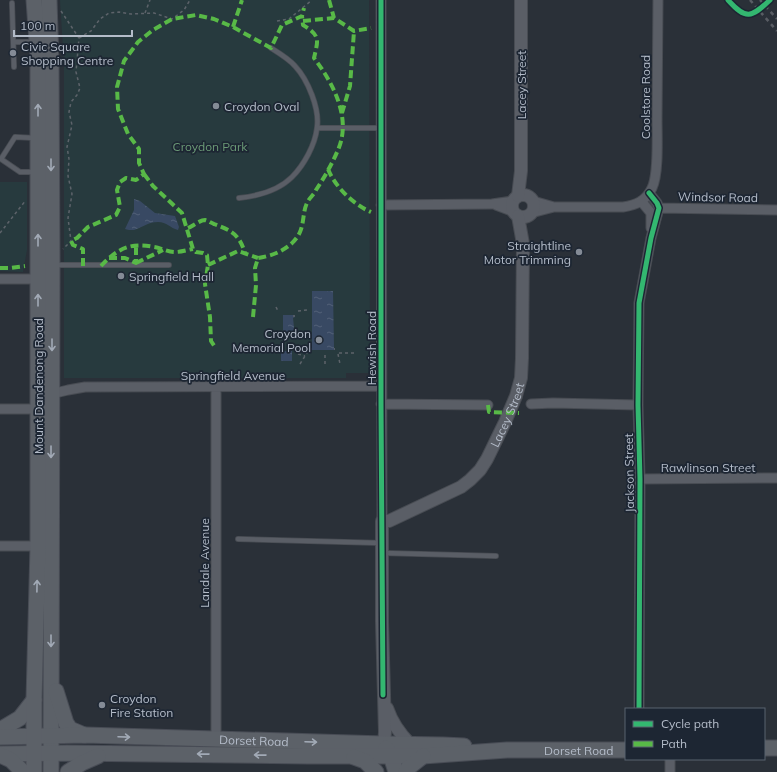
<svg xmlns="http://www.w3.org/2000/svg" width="777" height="772" font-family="Mulish,sans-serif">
	<defs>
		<pattern id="water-ripples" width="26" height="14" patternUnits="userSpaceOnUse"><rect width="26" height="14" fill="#384963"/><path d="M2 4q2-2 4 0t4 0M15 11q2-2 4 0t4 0" fill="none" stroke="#526178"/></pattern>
	</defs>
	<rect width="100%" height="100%" fill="#2a3038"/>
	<!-- green -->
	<path fill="#273a3e" d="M60 0H369L370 373H346V378H64V65Z
		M0 182H27V250L23 272 0 271Z"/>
	<!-- water -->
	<path fill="url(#water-ripples)" d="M134 199 140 201 155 213 175 216 179 227 178 230C170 228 167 222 158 222 148 222 143 227 134 230 131 230 127 230 125 229L134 210Z
		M312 291H333L334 348H335V350H310V348H312Z
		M283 315H295V317L293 318 295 337H283Z
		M281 351H292V361H281Z"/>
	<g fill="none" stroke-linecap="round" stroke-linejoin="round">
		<!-- service casing -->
		<g stroke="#484c53" stroke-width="6">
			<path id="service" d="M12 3 14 67
				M14 42H34
				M317 128H381
				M35 138 15 137 1 159 20 172H36
				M239 198C258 196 278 191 292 177 304 165 315 145 317 128 320 109 308 80 295 66 289 59 279 53 271 48
				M54 265H169
				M238 539 381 543
				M383 553 496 556"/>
		</g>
		<!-- minor casing -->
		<g stroke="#484c53" stroke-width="11">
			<path id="minor" d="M381 0 382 521
				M533 201 554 207H623C636 205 646 201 652 188 659 174 657 136 657 119 657 79 658 40 658 0
				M641 201 651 213V228
				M381 205 492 204 513 201
				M496 205 514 212
				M659 208 777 210
				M531 213 554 207
				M0 279H38
				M216 388V739
				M51 394 68 390 85 387 381 386
				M381 404 488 405
				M531 404 553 403 638 405
				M0 409H38
				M640 479 777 478
				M0 546H38
				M639 709 640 479 638 405 639 303 651 238 659 208 657 203 649 193
				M670 759V772"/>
		</g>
		<!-- tertiary casing -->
		<g stroke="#484c53" stroke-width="14">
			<g id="tertiary">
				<circle cx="523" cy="206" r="11"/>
				<path d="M518 196 521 171V0"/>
				<path d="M387 708C392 723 399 733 410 744"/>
				<path id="s1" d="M384 744 385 732 382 621V521H389L461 487 470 480 480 470 487 459 505 422 516 396 521 378 522 358 523 244 518 216"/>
			</g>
		</g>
		<!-- primary casing -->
		<g stroke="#484c55" stroke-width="17">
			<g id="primary">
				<path d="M49 0 51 63 52 263 51 772"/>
				<path d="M56 691 66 723 70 729 84 735"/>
				<path d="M0 730 20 718 34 700"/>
				<path id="s2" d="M0 737 85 735 384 744 443 745 464 746"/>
				<path d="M386 748 391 756 396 772"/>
				<path d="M764 748H777"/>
				<path id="s3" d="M0 754 67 753 307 756H423L507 750H626"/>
				<path d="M0 755 11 760 23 772"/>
				<path d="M354 757 365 761 376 772"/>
				<path d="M34 772V700L38 546V56L34 0"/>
				<path d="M68 772 82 763 98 756"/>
				<path d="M406 772 408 768 423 756"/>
			</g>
		</g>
		<!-- path -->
		<path stroke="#5d636a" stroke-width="1.5" stroke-dasharray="3 3" stroke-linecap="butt" d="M61 11 79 38 76 72 80 88 77 95 71 102 69 112 72 125 67 147 69 159 68 176 72 194 68 218 71 241 63 249
			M145 13 150 0
			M277 21 289 19 312 0
			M79 38 91 31 100 19 109 13 119 12 131 14 154 13 172 19 184 10 190 0
			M0 233 26 200
			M276 307 278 311
			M298 311 307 310
			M293 316H295
			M294 336H295
			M310 349H312
			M334 349H335
			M339 353H355
			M298 354 305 356
			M338 354 340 364
			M300 364 307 353
			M325 364V354"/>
		<!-- service -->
		<use href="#service" stroke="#5a5e66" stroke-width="4.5"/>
		<!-- minor -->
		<use href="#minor" stroke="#5a5e66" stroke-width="9"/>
		<!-- tertiary -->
		<use href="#tertiary" stroke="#5a5e66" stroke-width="12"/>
		<!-- primary -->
		<use href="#primary" stroke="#5c6168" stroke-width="15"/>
		<!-- rail -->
		<path stroke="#595d64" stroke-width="2.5" stroke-dasharray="4 4" stroke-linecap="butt" d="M750 0 777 31
			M760 0 777 19"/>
		<!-- quiet -->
		<path stroke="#58b947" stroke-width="4" stroke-dasharray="8 4" stroke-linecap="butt" d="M329 0 334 18
			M303 21 334 18 354 31 371 28
			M233 27 242 0
			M342 113 350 86 354 31
			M328 169C335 187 354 205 371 212
			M144 174 153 186 182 213 193 249 196 252 203 253 207 255 208 265 205 284 210 317 211 341 215 347
			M188 228C193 226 200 220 205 220 209 221 211 223 214 224 232 231 239 234 245 253
			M109 258H125L136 263V246
			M136 263 163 250
			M208 265 238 251 258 258
			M83 266V249L73 245 71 241 77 238 88 227 116 215 120 207 117 190 120 182 126 178 136 180 144 174 139 163V149L128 134 118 109 117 87 124 61 138 42 153 30 172 19 196 15 214 19 233 27 271 48 282 25 302 16 304 8
			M101 266C117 249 130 242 154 247 161 248 168 252 175 252 181 252 187 250 193 249
			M0 268H10L25 266
			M253 317 256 285 255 268 258 258C273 256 293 248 300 232 304 223 303 211 307 203 309 198 314 195 316 190 324 178 332 164 338 150 352 118 333 83 314 58 318 40 321 36 303 25L302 16
			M488 405 489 412 519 413"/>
		<!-- cycleway casing -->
		<g stroke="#1d2633" stroke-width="8">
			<path id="cycleway" d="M381 0V404L383 695
				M728 0C746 20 751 18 770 0
				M639 709 640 479 638 405 639 303 651 238 659 208 657 203 649 193"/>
		</g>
		<!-- cycleway -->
		<use href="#cycleway" stroke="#33b770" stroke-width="5"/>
	</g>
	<!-- one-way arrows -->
	<defs><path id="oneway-shaft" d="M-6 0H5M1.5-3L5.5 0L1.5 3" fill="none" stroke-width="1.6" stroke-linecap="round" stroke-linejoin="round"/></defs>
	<g stroke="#a2aab6">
		<use href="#oneway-shaft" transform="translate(38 110) rotate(-90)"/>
		<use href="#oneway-shaft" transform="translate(51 165) rotate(90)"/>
		<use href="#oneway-shaft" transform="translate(38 240) rotate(-90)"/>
		<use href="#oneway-shaft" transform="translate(38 300) rotate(-90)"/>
		<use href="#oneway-shaft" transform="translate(52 345) rotate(90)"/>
		<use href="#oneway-shaft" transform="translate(51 452) rotate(90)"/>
		<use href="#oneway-shaft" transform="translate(37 586) rotate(-89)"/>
		<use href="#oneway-shaft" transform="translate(51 641) rotate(90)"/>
		<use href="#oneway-shaft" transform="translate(124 737) rotate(2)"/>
		<use href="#oneway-shaft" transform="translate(311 742) rotate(2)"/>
		<use href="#oneway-shaft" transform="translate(203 754) rotate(-179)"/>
		<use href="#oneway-shaft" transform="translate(260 755) rotate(-179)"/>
	</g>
	<!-- markers -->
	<g fill="#848b96" stroke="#1d2633" stroke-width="1.5">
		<circle cx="13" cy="53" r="4"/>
		<circle cx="216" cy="106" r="4"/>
		<circle cx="579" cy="252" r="4"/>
		<circle cx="121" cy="276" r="4"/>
		<circle cx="319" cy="340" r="4"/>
		<circle cx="102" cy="705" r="4"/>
	</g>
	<g text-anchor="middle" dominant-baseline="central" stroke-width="3.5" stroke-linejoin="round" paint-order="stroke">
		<!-- poi labels -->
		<g font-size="12" fill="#b4bcc9" stroke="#1d2633" text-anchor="start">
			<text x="21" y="46">Civic Square<tspan x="21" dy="14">Shopping Centre</tspan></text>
			<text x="224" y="106">Croydon Oval</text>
			<text x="571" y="245" text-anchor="end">Straightline<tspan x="571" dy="14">Motor Trimming</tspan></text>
			<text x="129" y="276">Springfield Hall</text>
			<text x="311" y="333" text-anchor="end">Croydon<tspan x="311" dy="14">Memorial Pool</tspan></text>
			<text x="110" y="698">Croydon<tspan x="110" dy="14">Fire Station</tspan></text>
		</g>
		<!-- street labels -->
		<g font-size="12" fill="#b4bcc9" stroke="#1d2633">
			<text transform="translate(521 85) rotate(-90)">Lacey Street</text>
			<text transform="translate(645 97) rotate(-90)">Coolstore Road</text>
			<text transform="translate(718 197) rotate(1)">Windsor Road</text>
			<text transform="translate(371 348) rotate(-90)">Hewish Road</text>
			<text x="233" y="375">Springfield Avenue</text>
			<text transform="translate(38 386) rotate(-90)">Mount Dandenong Road</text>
			<text stroke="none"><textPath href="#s1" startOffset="397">Lacey Street</textPath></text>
			<text x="708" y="467">Rawlinson Street</text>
			<text transform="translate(629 473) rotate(-91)">Jackson Street</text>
			<text transform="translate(204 563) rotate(-90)">Landale Avenue</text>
			<text stroke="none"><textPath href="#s2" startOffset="254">Dorset Road</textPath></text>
			<text stroke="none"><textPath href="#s3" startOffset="579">Dorset Road</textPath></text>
		</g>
		<!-- park labels -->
		<g font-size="12" fill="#6b9a76" stroke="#1d2633">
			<text x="210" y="146">Croydon Park</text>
		</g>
	</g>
	<!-- legend -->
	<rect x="625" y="708" width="140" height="52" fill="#1d2633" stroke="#59626f"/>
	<rect x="633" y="721" width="20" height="6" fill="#33b770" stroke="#59626f"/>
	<text x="661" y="728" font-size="12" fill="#b4bcc9">Cycle path</text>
	<rect x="633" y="741" width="20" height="6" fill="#58b947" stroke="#59626f"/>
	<text x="661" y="748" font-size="12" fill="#b4bcc9">Path</text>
	<!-- scale -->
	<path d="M14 30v6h118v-6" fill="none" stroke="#b4bcc9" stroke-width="2"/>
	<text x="20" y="30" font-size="12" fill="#b4bcc9" stroke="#1d2633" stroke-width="3" paint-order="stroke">100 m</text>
</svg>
